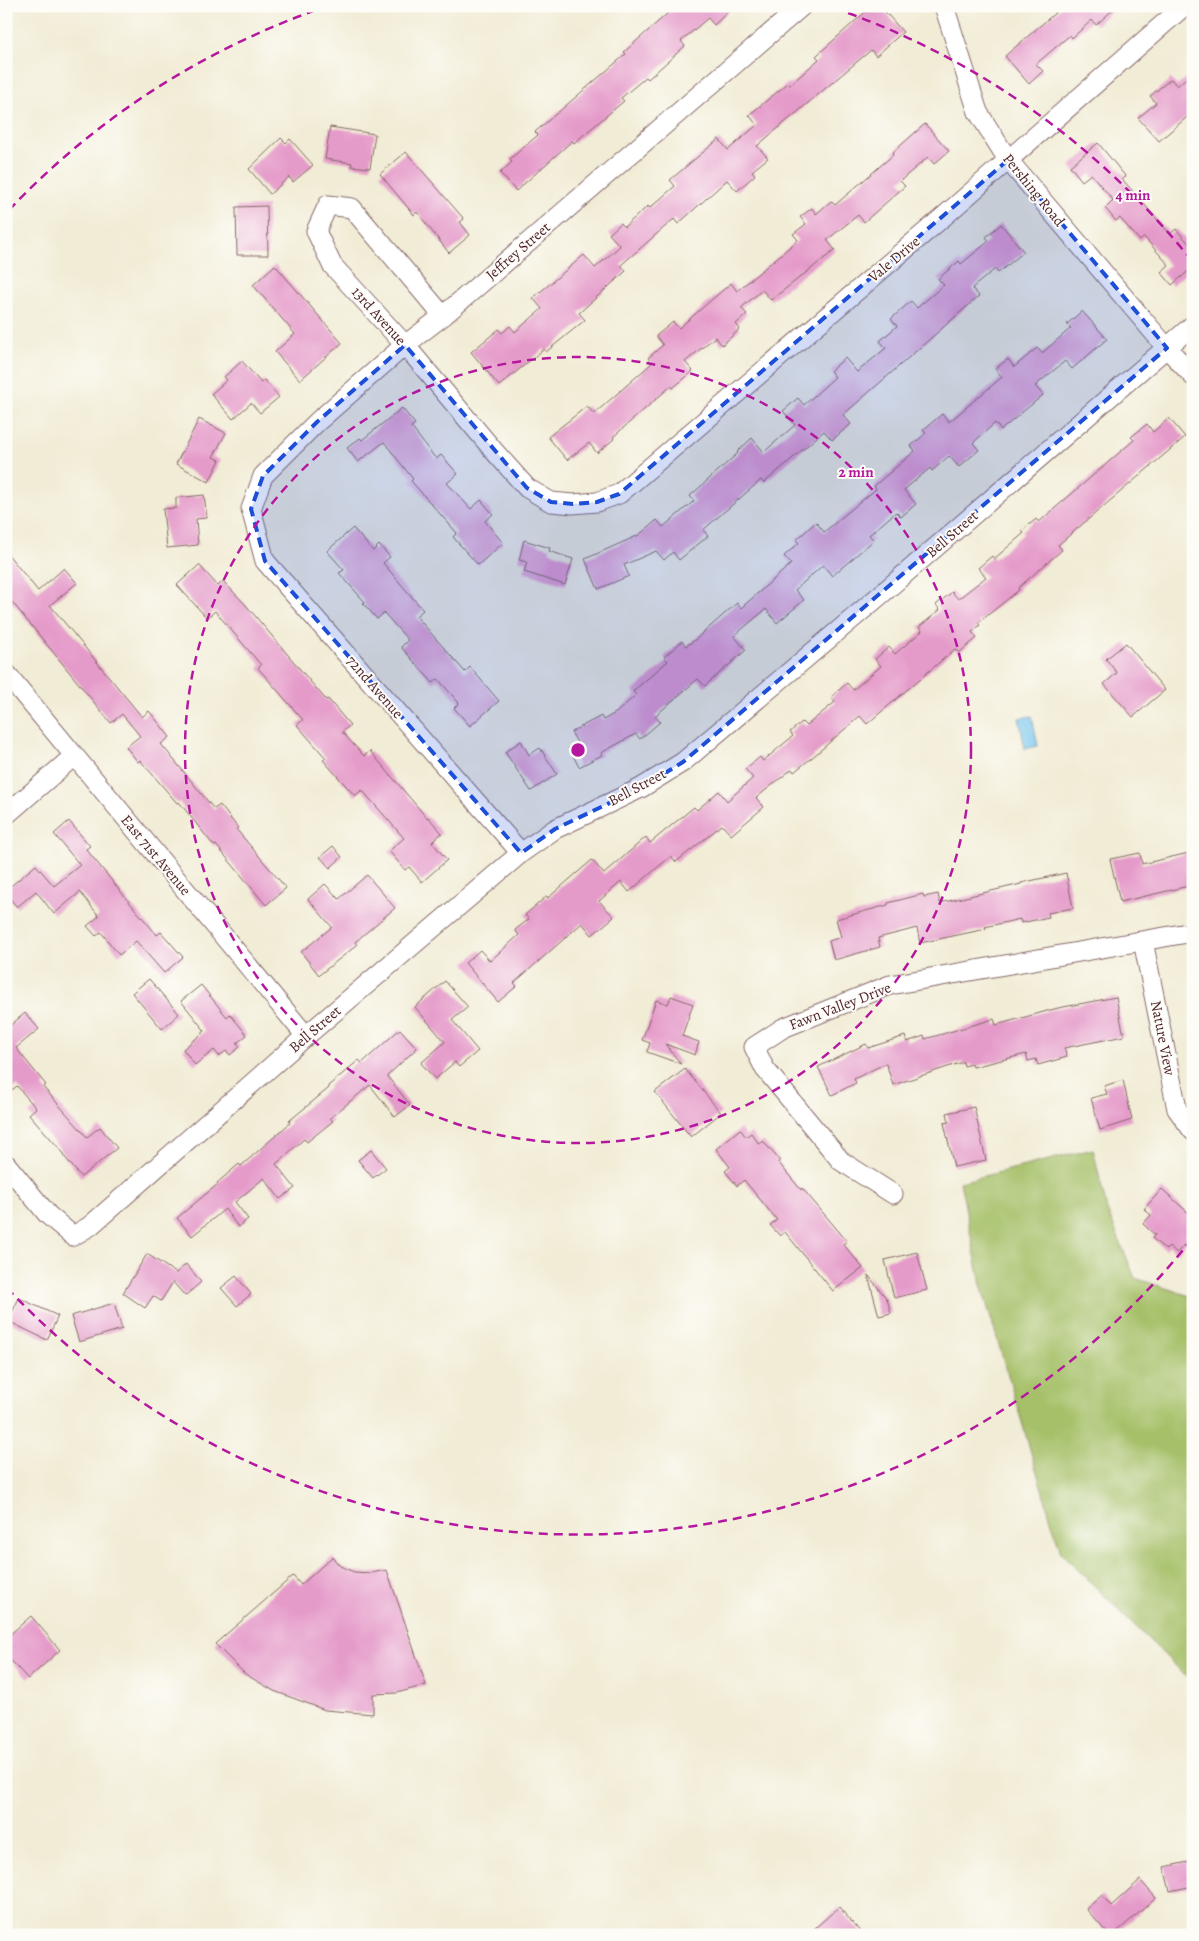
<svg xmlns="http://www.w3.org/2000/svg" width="1199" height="1941" font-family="Alegreya,serif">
	<rect width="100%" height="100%" fill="#fdfcf7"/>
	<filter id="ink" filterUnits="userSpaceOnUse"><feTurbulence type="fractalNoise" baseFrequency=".02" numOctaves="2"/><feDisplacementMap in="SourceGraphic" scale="10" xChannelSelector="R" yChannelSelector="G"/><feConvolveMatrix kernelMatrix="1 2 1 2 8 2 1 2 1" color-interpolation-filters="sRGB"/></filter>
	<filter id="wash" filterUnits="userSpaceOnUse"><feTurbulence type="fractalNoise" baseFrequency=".0096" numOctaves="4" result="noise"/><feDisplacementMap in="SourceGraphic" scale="20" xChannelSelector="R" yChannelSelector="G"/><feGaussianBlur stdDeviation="1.12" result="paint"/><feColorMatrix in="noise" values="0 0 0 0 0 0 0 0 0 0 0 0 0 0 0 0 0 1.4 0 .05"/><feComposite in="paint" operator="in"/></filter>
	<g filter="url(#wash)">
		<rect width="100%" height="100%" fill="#f1ecd5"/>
		<!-- green -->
		<path fill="#a5c067" stroke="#787049" d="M1093 1149 1107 1210 1135 1278 1193 1297V1683L1061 1553 981 1285 960 1182Z"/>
		<!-- water -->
		<path fill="#70c3ec" stroke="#5d718c" d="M1032 716 1038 746 1025 749 1019 718Z"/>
		<g id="blocks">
			<!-- building -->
			<path fill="#e59bca" d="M676 6H734L714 25 708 18 681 41 685 46 648 79 646 77 621 98 624 101 574 143 572 141 516 191 500 173 512 162 510 159 538 135 535 132 626 54 624 52Z
				M872 6H880L903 32 876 56 871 50 757 146 768 158 752 171 755 175 737 191 727 180 678 224 674 219 621 265 626 271 579 313 585 320 546 352 544 349 499 386 471 352 499 329 502 333 510 326 515 332 542 309 533 298 584 255 595 268 620 246 609 234 621 223 624 227 648 206 650 208 675 186 670 180 719 139 728 150 757 125 749 115 788 83 790 85 819 59 816 56Z
				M1063 6H1117L1096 25 1092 20 1072 38 1070 35 1036 64 1043 71 1029 84 1005 56Z
				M1193 72V112L1159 141 1138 118 1156 103 1150 96 1171 79 1177 86Z
				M925 124 949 151 934 164 928 157 900 181 905 186 864 222 858 215 827 240 835 250 771 300 762 290 741 308 747 314 736 324 740 329 722 345 715 337 685 362 693 371 673 388 671 386 613 437 614 439 597 453 589 443 567 460 548 437 587 406 594 414 652 363 648 358 663 345 656 336 673 322 679 328 731 283 737 291 798 240 793 234 806 224 800 217 812 208 816 214 831 201 835 205 893 155 892 153Z
				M330 127 375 134 370 168 351 166 352 163 325 159Z
				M281 138 286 143 290 139 313 165 293 182 289 177 270 194 249 169Z
				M1098 143 1126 177 1122 179 1170 234 1176 229 1193 248V267L1172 285 1161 272 1169 265 1144 237 1140 241 1120 218 1116 221 1105 208 1113 200 1091 174 1082 181 1070 166Z
				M406 152 464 219 460 222 470 235 449 253 417 212 414 215 380 174Z
				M267 206 268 255H237L236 207Z
				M1001 224 1024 252 998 273 995 269 972 288 979 296 843 415 851 424 832 440 824 431 764 483 761 480 703 530 708 536 679 560 673 552 664 560 656 551 624 565 629 576 598 589 585 559 639 535 657 520 663 527 694 501 690 496 738 453 737 452 752 438 764 452 795 425 783 411 798 398 804 405 835 377 830 371 845 358 857 372 886 348 880 341 897 326 891 319 911 301 917 308 944 285 938 279 959 261 961 264 989 241 986 237Z
				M275 265 342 343 300 380 275 352 295 334 253 285Z
				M1082 311 1107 339 1072 369 1065 361 1035 386 1043 395 1001 430 995 423 973 443 979 450 959 467 949 456 932 471 930 468 904 490 916 504 901 517 896 512 869 535 874 540 832 576 823 565 795 590 804 600 777 623 766 609 734 636 746 650 705 686 698 679 655 716 660 722 640 739 636 734 601 753 602 755 579 767 569 748 578 744 571 732 601 716 603 720 617 712 636 695 633 691 668 661 664 657 682 641 686 646 696 639 737 603 741 608 791 564 784 556 799 543 796 540 816 522 824 532 876 489 874 486 915 451 911 446 926 433 923 430 942 414 949 422 1002 377 995 369 1008 359 1014 367 1037 348 1042 353 1071 328 1067 324Z
				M242 361 261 383 264 380 279 397 260 413 251 403 233 419 211 394 227 380 224 377Z
				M402 408 415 424 411 427 436 459 441 455 458 474 447 483 471 509 481 500 493 514 485 521 503 543 478 565 453 537 457 533 411 481 413 479 384 442 358 462 347 448 360 438 362 440Z
				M1169 418 1185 437 1058 545 1062 550 1018 588 1019 590 978 623 980 625 972 632 977 638 959 653 955 649 867 724 860 716 815 755 794 772 792 769 756 798 764 807 731 835 722 825 676 862 671 856 629 892 621 882 599 901 614 917 592 935 582 923 514 983 517 986 498 1002 465 963 480 950 490 961 519 935 515 930 529 919 525 915 547 896 548 898 592 860 604 874 646 837 650 843 694 807 697 810 719 791 727 801 753 778 745 769 760 757 763 761 793 736 790 732 802 722 806 726 835 702 831 697 847 683 853 690 881 666 875 659 889 647 895 654 922 631 919 627 940 610 936 605 952 592 958 599 986 577 978 568 992 556 994 559 1024 533 1022 531 1036 519 1039 522 1134 440 1131 437 1147 424 1153 432Z
				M199 419 226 433 213 457 220 460 209 482 176 464Z
				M204 495 207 518 196 519 198 545 167 548 163 509 176 508V498Z
				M353 528 373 551 379 545 390 557 383 563 423 610 416 616 465 672 470 667 499 701 470 726 454 708 459 703 438 679 433 683 401 647 408 640 384 613 377 619 363 603 365 602 339 573 344 570 327 551Z
				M524 540 550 548 549 551 573 559 565 585 524 572 527 562 519 560Z
				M6 552 38 591 64 568 77 583 50 605 142 717 149 711 170 737 161 744 214 809 220 805 238 828 236 829 286 888 266 905 216 845 214 846 179 802 177 803 140 760 138 762 126 747 140 736 122 714 111 723 12 602 6 606Z
				M199 565 218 586 223 581 245 604 326 700 328 699 350 725 342 732 364 756 370 751 427 818 428 817 442 833 432 842 447 860 422 882 409 867 405 870 389 851 404 838 362 790 355 796 323 760 326 758 297 725 303 720 258 668 261 665 215 611 207 618 177 585Z
				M1126 643 1165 690 1133 717 1104 684 1117 673 1106 659Z
				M521 741 529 755 540 748 557 774 531 791 505 752Z
				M69 821 90 846 86 849 130 903 157 935 161 932 183 957 164 973 136 941 119 955 101 932 96 936 87 926 99 916 80 892 54 914 36 891 17 907 6 894V890L36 865 54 886 80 865 54 834Z
				M333 846 342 857 330 868 320 857Z
				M1193 852V885L1120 902 1110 859 1140 853 1142 864Z
				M1066 873 1073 908 1048 913 1049 917 1021 923 1020 919 985 927 986 929 920 943 917 928 878 938 880 947 834 960 829 941 841 937 836 919 888 905V903L923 894 924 897 938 894 940 903 1021 884V883Z
				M367 875 395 908 355 942 357 945 319 975 301 952 332 927 308 899 325 884 339 899Z
				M149 979 179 1014 162 1029 132 993Z
				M445 981 468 1007 452 1020 478 1051 459 1067 455 1062 435 1079 421 1063 445 1042 415 1007Z
				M201 985 227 1017 230 1014 247 1035 237 1043 240 1047 230 1055 226 1051 219 1056 214 1050 195 1065 183 1049 205 1031 181 1001Z
				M671 996 693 1004 682 1036 699 1042 695 1055 665 1044 681 1064 647 1052 650 1043 642 1040 656 1000 668 1004Z
				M1116 997 1124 1036 1064 1048 1067 1057 1038 1065 1036 1059 1028 1061 1026 1054 973 1067 972 1064 964 1066 963 1062 893 1085 886 1063 854 1079 856 1083 832 1095 818 1067 866 1044 868 1048 905 1036 907 1042 924 1036 925 1039 994 1019 996 1025 1058 1008Z
				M25 1013 39 1029 16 1048 46 1085 43 1087 87 1137 100 1127 117 1148 81 1177 64 1156 65 1155 29 1114 36 1108 17 1086 6 1095V1029Z
				M400 1029 417 1048 387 1076 410 1105 395 1117 370 1085 330 1118 333 1121 307 1142 304 1139 276 1164 295 1188 280 1199 264 1178 235 1202 248 1219 238 1227 225 1209 192 1236 177 1218 218 1184 217 1183 239 1164 241 1166 290 1123 289 1121 329 1088 328 1086 359 1060 362 1063Z
				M685 1069 721 1113 691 1137 655 1092Z
				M1123 1080 1132 1120 1100 1130 1091 1098 1107 1094 1104 1086Z
				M974 1107 986 1160 954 1167 944 1123 949 1122 947 1113Z
				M740 1129 746 1137 751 1133 759 1144 763 1141 780 1161 778 1162 801 1190 802 1188 847 1241 843 1244 863 1268 833 1291 785 1232 780 1236 770 1225 777 1220 744 1180 737 1186 725 1171 730 1167 716 1149Z
				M371 1150 386 1168 373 1178 358 1160Z
				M1162 1189 1193 1217V1234L1177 1253 1169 1246 1166 1250 1152 1238 1155 1235 1143 1224 1151 1215 1144 1209Z
				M917 1252 927 1290 894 1298 885 1260Z
				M147 1254 176 1273 186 1264 201 1282 185 1296 173 1282 161 1301 153 1296 145 1308 123 1293Z
				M868 1275 887 1299 891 1313 879 1316Z
				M236 1276 251 1294 237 1306 221 1288Z
				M19 1298 58 1316 47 1340 8 1321Z
				M114 1303 122 1329 79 1342 71 1316Z
				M332 1557 340 1566 354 1572 371 1573 387 1570 426 1685 397 1693 373 1694V1714L325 1710 274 1691 245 1674 215 1644 293 1576 301 1585Z
				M31 1616 60 1650 28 1679 6 1655V1638Z
				M1193 1861V1886L1170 1891 1164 1867Z
				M1140 1880 1156 1898 1113 1935H1109L1086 1909 1102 1895 1111 1906Z
				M839 1907 863 1935H807Z"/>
		</g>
	</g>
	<g filter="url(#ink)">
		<use href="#blocks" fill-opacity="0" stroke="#846766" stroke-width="1"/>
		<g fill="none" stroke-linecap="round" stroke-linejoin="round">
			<!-- minor casing -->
			<g stroke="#846766" stroke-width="21">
				<path id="minor" d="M944 6 978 112 1008 160 1167 348 1193 376
					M443 316 352 208 328 205 316 231 332 265 405 345 494 451 527 488 551 502 573 504 597 502 619 494 942 218 1184 6
					M6 673 306 1036
					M6 815 74 756
					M521 853 265 561 251 509 263 476 317 422 405 345 443 316 802 6
					M1143 941 1177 1109 1193 1131
					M6 1164 48 1215 73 1236 90 1226 306 1036 521 853 555 829 641 788 683 762 878 597 1193 325
					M893 1194 841 1161 765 1069 754 1047 783 1028 890 985 1193 932"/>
			</g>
			<!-- minor -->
			<use href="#minor" stroke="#fff" stroke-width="19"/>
		</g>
	</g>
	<!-- marked area -->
	<path fill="#1d4ed8" fill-opacity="0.2" stroke="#1d4ed8" stroke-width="4" stroke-dasharray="10 6" stroke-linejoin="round" d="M1008 160 1167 348 683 762 641 788 555 829 521 853 265 561 251 509 263 476 317 422 405 345 527 488 551 502 573 504 597 502 619 494Z"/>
	<!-- distance rings -->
	<g fill="none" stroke="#b5179e" stroke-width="2.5" stroke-dasharray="9 6">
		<circle cx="578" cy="750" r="393"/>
		<path d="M1192 1239A785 785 0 0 1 9 1290M9 210A785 785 0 0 1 322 8M834 8A785 785 0 0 1 1192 261"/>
	</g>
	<g text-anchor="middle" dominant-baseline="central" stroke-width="4" stroke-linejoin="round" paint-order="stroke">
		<!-- street labels -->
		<g font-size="15" fill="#4a1f2b" stroke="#fdfcf7">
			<text transform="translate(1034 190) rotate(51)">Pershing Road</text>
			<text transform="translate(518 251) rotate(-41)">Jeffrey Street</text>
			<text transform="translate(894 259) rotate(-40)">Vale Drive</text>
			<text transform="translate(379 316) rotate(48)">13rd Avenue</text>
			<text transform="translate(952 534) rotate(-41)">Bell Street</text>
			<text transform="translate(375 687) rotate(49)">72nd Avenue</text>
			<text transform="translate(637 787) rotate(-28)">Bell Street</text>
			<text transform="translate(156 855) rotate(50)">East 71st Avenue</text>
			<text transform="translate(840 1006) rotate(-21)">Fawn Valley Drive</text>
			<text transform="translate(315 1029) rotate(-41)">Bell Street</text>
			<text transform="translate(1163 1038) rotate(79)">Nature View</text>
		</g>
	</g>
	<circle cx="578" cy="750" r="8" fill="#b5179e" stroke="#fdfcf7" stroke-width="2.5"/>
	<g font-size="15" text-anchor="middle" font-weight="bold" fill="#b5179e" stroke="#fdfcf7" stroke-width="4" stroke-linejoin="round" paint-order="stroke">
		<text x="1133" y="200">4 min</text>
		<text x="856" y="477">2 min</text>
	</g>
	<!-- margin -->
	<rect width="1199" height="1941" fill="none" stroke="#fdfcf7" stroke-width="25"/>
</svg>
